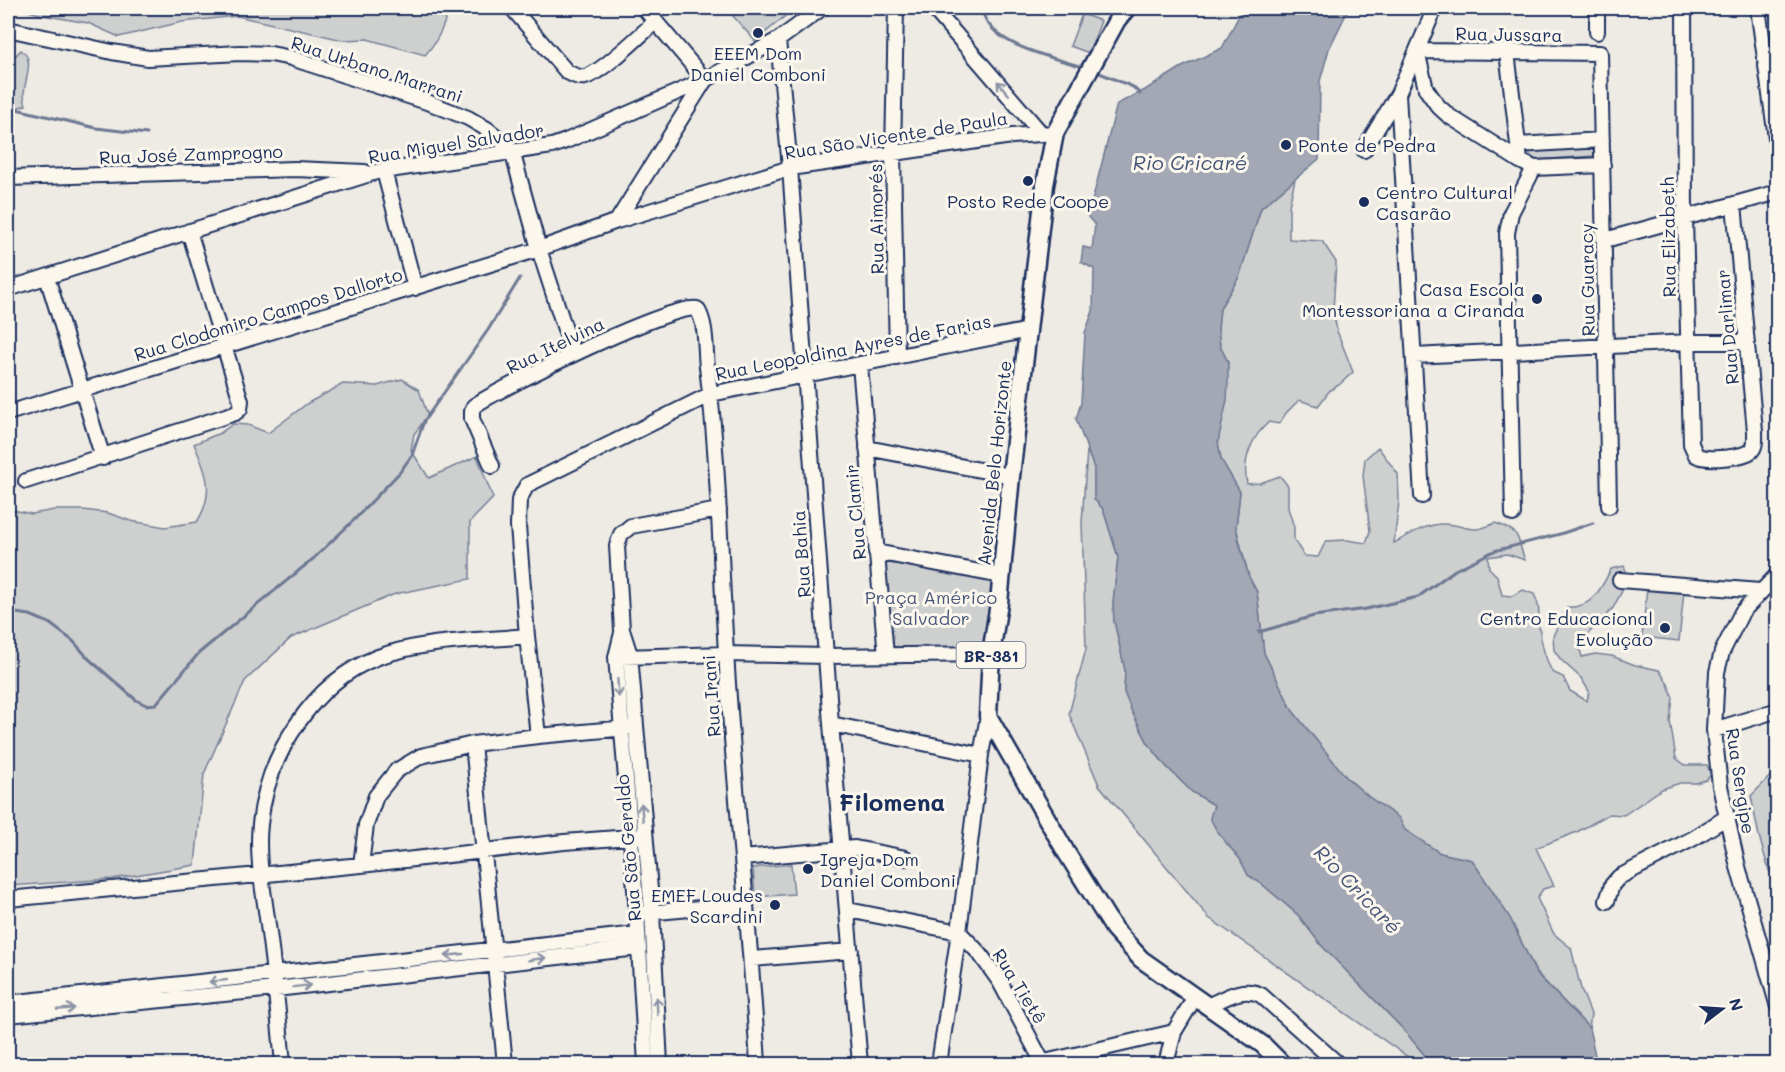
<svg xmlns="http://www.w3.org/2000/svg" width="1785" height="1072" font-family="Mali,sans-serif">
	<rect width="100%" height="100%" fill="#eeebe4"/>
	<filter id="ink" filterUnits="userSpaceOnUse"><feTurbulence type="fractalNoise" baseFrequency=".0167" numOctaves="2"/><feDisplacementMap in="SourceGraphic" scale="12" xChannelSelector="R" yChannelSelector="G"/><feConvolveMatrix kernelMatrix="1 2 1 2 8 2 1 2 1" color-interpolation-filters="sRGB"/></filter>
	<g filter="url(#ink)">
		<!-- green -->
		<path fill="#cecfcf" stroke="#747f96" stroke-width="1.5" d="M19 8H397L414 13 422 8H449C444 26 438 41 425 55L367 39 343 40 237 16 182 22 119 37 88 23 42 15Z
			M726 8H795L755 41Z
			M1082 14 1101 21 1089 53 1070 46Z
			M21 50C39 62 18 87 26 105L8 111V75L9 74 8 63Z
			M1595 146 1594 156 1535 160 1528 153 1534 148Z
			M1295 179 1289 206V239L1322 241 1336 262 1333 310 1337 331 1353 372 1339 385 1330 390 1318 406 1299 400 1286 413 1279 424 1269 422C1251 437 1242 461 1247 484L1260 483 1280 476 1288 486V508L1294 527V540L1304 556 1318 557 1326 541 1347 540 1366 543 1370 531 1363 476 1365 459 1378 447 1398 474 1399 502 1394 543C1409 535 1426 524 1443 524 1468 524 1468 536 1495 523 1524 533 1515 536 1525 560L1507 554 1488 557 1489 568 1497 576 1502 595 1512 596 1523 590 1534 594C1541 608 1538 612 1539 626 1541 642 1545 658 1552 672L1563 677 1570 691 1587 701 1589 691 1581 678 1561 660 1554 650 1553 636 1567 607C1592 609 1601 589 1611 569L1624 566 1629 578 1613 608 1585 637 1579 646 1582 657 1595 654 1612 656 1635 665 1659 670 1668 684 1673 698 1670 721 1676 758 1685 765H1707L1711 775 1706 780 1696 783H1680L1662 789 1624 815 1609 814 1577 832 1536 848 1554 886 1543 889 1537 898 1554 934 1571 948 1581 989 1591 1014 1589 1028 1536 972 1510 918 1472 860 1440 853 1424 844 1404 830 1399 818 1369 797 1346 777 1292 710 1264 653 1257 592 1249 577 1236 527 1240 492 1221 459 1218 442 1228 362 1220 346 1218 329 1220 308 1239 277 1261 208Z
			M402 379 419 390 428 416 414 434 411 450 429 478 477 456 493 498 470 522V579L395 594 291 638 245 681 204 774 195 865 112 879 8 886V509L32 514 54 510H83L108 513 131 521 165 527 197 522C215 493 207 473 194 444L220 433 233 424 248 425 268 433 308 403 343 384 377 386Z
			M1087 450 1094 468V499L1103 509 1118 557 1113 603 1114 621 1125 670 1124 692 1131 710 1148 743 1165 765 1192 792 1214 805 1211 818 1218 833 1240 859 1248 875 1262 884 1298 915 1322 946 1403 1029 1432 1064H1418L1209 918 1099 785 1069 714 1086 649 1082 522Z
			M884 559 994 575 983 652 891 647Z
			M1647 588 1684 591 1679 641 1642 637Z
			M1777 769V874L1769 871 1759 836 1751 796Z
			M791 864 794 894 755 897 753 868Z"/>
		<!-- water -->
		<path fill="#a3a8b4" stroke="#6d7892" stroke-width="1.5" d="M1243 8H1349L1329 49 1320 81 1319 159 1261 208 1239 277 1220 308 1218 329 1220 346 1228 362V381L1227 400 1218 442 1221 459 1240 492 1236 527 1239 542 1249 577 1257 592 1264 653 1292 710 1346 777 1369 797 1399 818 1405 830 1440 853 1472 860 1510 918 1536 973 1589 1028 1597 1064H1432L1403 1029 1322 946 1298 915 1262 884 1248 875 1240 859 1218 833 1210 818 1214 805 1192 792 1165 765 1148 743 1131 710 1124 692 1125 670 1114 621 1113 603 1118 557 1103 509 1094 499V468L1076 419 1081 403 1085 333 1093 311 1094 269 1081 262 1083 247 1092 249 1095 225 1088 217 1117 104 1145 90 1182 67 1222 48Z"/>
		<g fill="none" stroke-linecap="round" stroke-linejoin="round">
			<!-- stream -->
			<path stroke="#6d7892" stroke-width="3" d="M982 8C987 46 1053 57 1083 67
				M1095 71 1133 87 1140 94
				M8 107 96 128 147 134
				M8 612 30 615 49 623 73 641 89 659 136 700 146 705 156 704 199 653 313 559 354 520 400 472 412 455 424 421 488 330 520 278
				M1259 632 1314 616 1366 609 1418 597 1455 570 1494 551 1560 534 1593 523"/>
			<!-- minor casing -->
			<g stroke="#1b2f5e" stroke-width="18">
				<path id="minor" d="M512 8 567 72C573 75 578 78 585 77 602 73 641 34 656 21
					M896 8 893 153 897 357
					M933 8 1041 133
					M1684 8 1685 219 1691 444 1696 455C1704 461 1745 458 1752 450 1756 445 1755 437 1755 431L1734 204
					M1758 8 1778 152
					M8 29 112 52 148 58 240 53 271 54 291 58 430 103 468 118 487 129 504 143 512 151 539 249 573 354
					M1597 32V8
					M778 40 790 168 831 724 860 1064
					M1417 51 1600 53 1609 506
					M1417 51 1426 89 1438 106 1449 116 1520 161 1534 168 1603 165
					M1507 52 1520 161
					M1518 145 1602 140
					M1364 150 1398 94
					M384 171 415 288
					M8 178 295 169 365 172
					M617 221 705 80 644 8
					M1605 240 1778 192
					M47 277 103 458
					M8 289 376 172 552 146 566 141 705 80 778 40 822 8
					M1414 356 1689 342H1746
					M860 365 886 655
					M8 413 539 249 617 221 790 168 1012 136 1055 133
					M867 448 1011 476
					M492 466 472 419V411L474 406C497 389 679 300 697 309 707 324 705 350 707 367 719 462 720 557 726 652 734 790 750 927 758 1064
					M26 481 235 413 240 409 241 401 189 231
					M1422 496 1398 94 1435 8
					M1513 514 1507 233 1511 213 1534 168
					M876 552 1001 576
					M1778 574 1742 612 1722 652 1717 672 1714 730 1720 786 1738 867 1778 1007
					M1620 580 1760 591
					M622 633 616 657 637 914 646 1064
					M622 657 726 654 826 656 991 654
					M831 724 981 755
					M1714 730 1778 710
					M538 736 527 636 518 526 519 500 527 485 711 394 1029 330
					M473 744 505 1064
					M742 858 855 848 906 858
					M361 865 366 825 376 796 396 771 421 756 473 744 538 736 627 728
					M8 899 361 865 564 842 644 836
					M1607 901 1612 885 1619 877 1694 838 1727 817
					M848 910 959 932 980 954 1000 982 1043 1063
					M646 913 745 904
					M752 959 851 951
					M8 1003 637 934
					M1208 1006C1225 998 1242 986 1261 995L1338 1064
					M8 1015 276 989 638 948
					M283 1064C279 1021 275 977 269 933 265 898 256 860 260 824 267 756 312 682 378 657 425 640 478 641 527 636
					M660 1064 652 913 630 655 622 630 617 546 621 534 631 526 719 510
					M939 1064 959 932 981 755 988 716
					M1036 1064 1174 1032
					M1166 1064 1174 1032 1195 997"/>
			</g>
			<!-- major casing -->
			<g stroke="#1b2f5e" stroke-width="21">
				<path id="major" d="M1127 8 1117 20 1055 133 1045 185 1011 476 999 603 991 654 988 716 1066 852 1114 929 1141 959 1263 1045 1282 1064"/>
			</g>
			<!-- minor -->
			<use href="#minor" stroke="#fbf7ec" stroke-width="14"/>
			<!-- major -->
			<use href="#major" stroke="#fbf7ec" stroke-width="16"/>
		</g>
		<!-- one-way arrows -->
		<defs><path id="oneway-shaft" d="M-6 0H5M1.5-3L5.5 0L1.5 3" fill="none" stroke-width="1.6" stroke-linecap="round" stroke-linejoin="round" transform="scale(1.5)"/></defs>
		<g stroke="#8b93a5">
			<use href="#oneway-shaft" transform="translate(1003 88) rotate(-131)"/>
			<use href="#oneway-shaft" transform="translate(618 688) rotate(86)"/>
			<use href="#oneway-shaft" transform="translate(642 812) rotate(-95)"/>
			<use href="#oneway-shaft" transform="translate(454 955) rotate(174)"/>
			<use href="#oneway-shaft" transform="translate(537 959) rotate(-8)"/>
			<use href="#oneway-shaft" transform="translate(218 981) rotate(174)"/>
			<use href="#oneway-shaft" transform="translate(302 986) rotate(-7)"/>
			<use href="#oneway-shaft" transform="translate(657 1006) rotate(-93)"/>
			<use href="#oneway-shaft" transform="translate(66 1009) rotate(-5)"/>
		</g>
	</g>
	<!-- markers -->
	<g fill="#1b2f5e" stroke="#fbf7ec" stroke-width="2">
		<circle cx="758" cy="33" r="6"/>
		<circle cx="1286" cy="145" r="6"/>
		<circle cx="1028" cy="181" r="6"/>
		<circle cx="1364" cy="202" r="6"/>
		<circle cx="1537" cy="299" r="6"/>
		<circle cx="1665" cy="628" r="6"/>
		<circle cx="808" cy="869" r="6"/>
		<circle cx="775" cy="905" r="6"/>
	</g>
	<g text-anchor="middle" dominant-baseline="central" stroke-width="6" stroke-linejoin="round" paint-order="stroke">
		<!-- shield labels -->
		<rect fill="#fbf7ec" stroke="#5e6b89" stroke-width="1.5" x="956.5" y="642" width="69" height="26" rx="4.5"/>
		<g font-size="16" font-weight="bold" fill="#1b2f5e">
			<text x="991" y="655">BR-381</text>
		</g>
		<!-- street labels -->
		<g font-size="18" fill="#1b2f5e" stroke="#fbf7ec">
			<text transform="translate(1509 34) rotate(1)">Rua Jussara</text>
			<text transform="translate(377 69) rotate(18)">Rua Urbano Marrani</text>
			<text transform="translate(896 135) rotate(-9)">Rua São Vicente de Paula</text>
			<text transform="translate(456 143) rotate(-9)">Rua Miguel Salvador</text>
			<text transform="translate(191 154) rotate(-2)">Rua José Zamprogno</text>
			<text transform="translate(876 219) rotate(-91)">Rua Aimorés</text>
			<text transform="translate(1668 237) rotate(-91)">Rua Elizabeth</text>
			<text transform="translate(1587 280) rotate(-91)">Rua Guaracy</text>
			<text transform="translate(268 314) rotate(-17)">Rua Clodomiro Campos Dallorto</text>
			<text transform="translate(1727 327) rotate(-95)">Rua Darlimar</text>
			<text transform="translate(555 345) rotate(-26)">Rua Itelvina</text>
			<text transform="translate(853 347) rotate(-11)">Rua Leopoldina Ayres de Farias</text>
			<text transform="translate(994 463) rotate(-84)">Avenida Belo Horizonte</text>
			<text transform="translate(855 512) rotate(-95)">Rua Clamir</text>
			<text transform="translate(801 554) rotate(-94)">Rua Bahia</text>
			<text transform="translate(711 696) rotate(-94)">Rua Irani</text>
			<text transform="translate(1741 781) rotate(81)">Rua Sergipe</text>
			<text transform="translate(628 848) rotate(-95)">Rua São Geraldo</text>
			<text transform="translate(1020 986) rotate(58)">Rua Tietê</text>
		</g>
		<!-- poi labels -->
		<g font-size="18" fill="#1b2f5e" stroke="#fbf7ec" text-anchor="start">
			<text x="758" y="53" text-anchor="middle">EEEM Dom<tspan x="758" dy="21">Daniel Comboni</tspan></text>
			<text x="1298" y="145">Ponte de Pedra</text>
			<text x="1376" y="192">Centro Cultural<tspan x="1376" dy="21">Casarão</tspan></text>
			<text x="1028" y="201" text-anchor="middle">Posto Rede Coope</text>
			<text x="1525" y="289" text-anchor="end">Casa Escola<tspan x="1525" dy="21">Montessoriana a Ciranda</tspan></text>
			<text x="1653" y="618" text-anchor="end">Centro Educacional<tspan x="1653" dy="21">Evolução</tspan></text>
			<text x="820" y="859">Igreja Dom<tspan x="820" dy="21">Daniel Comboni</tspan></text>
			<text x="763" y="895" text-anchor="end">EMEF Loudes<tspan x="763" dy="21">Scardini</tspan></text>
		</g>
		<!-- park labels -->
		<g font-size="18" fill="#48577a" stroke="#fbf7ec">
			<text x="931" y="597">Praça Américo<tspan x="931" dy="21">Salvador</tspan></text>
		</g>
		<!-- water labels -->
		<g font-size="20" font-style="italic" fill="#445378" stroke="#fbf7ec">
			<text x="1190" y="162">Rio Cricaré</text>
			<text transform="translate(1358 889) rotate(46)">Rio Cricaré</text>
		</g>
		<!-- district labels -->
		<g font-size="24" font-weight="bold" fill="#1b2f5e" stroke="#fbf7ec">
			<text x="892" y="801">Filomena</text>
		</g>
	</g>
	<!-- margin -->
	<rect width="1785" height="1072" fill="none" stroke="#fbf7ec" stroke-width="30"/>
	<rect x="15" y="15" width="1755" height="1042" fill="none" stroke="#1b2f5e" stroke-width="2" filter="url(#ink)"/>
	<!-- north arrow -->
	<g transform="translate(1722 1009) rotate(73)" stroke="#fbf7ec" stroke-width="4.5" paint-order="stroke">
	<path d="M0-4.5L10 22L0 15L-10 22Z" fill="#1b2f5e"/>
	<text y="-9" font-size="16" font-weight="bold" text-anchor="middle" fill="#1b2f5e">N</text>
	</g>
</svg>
